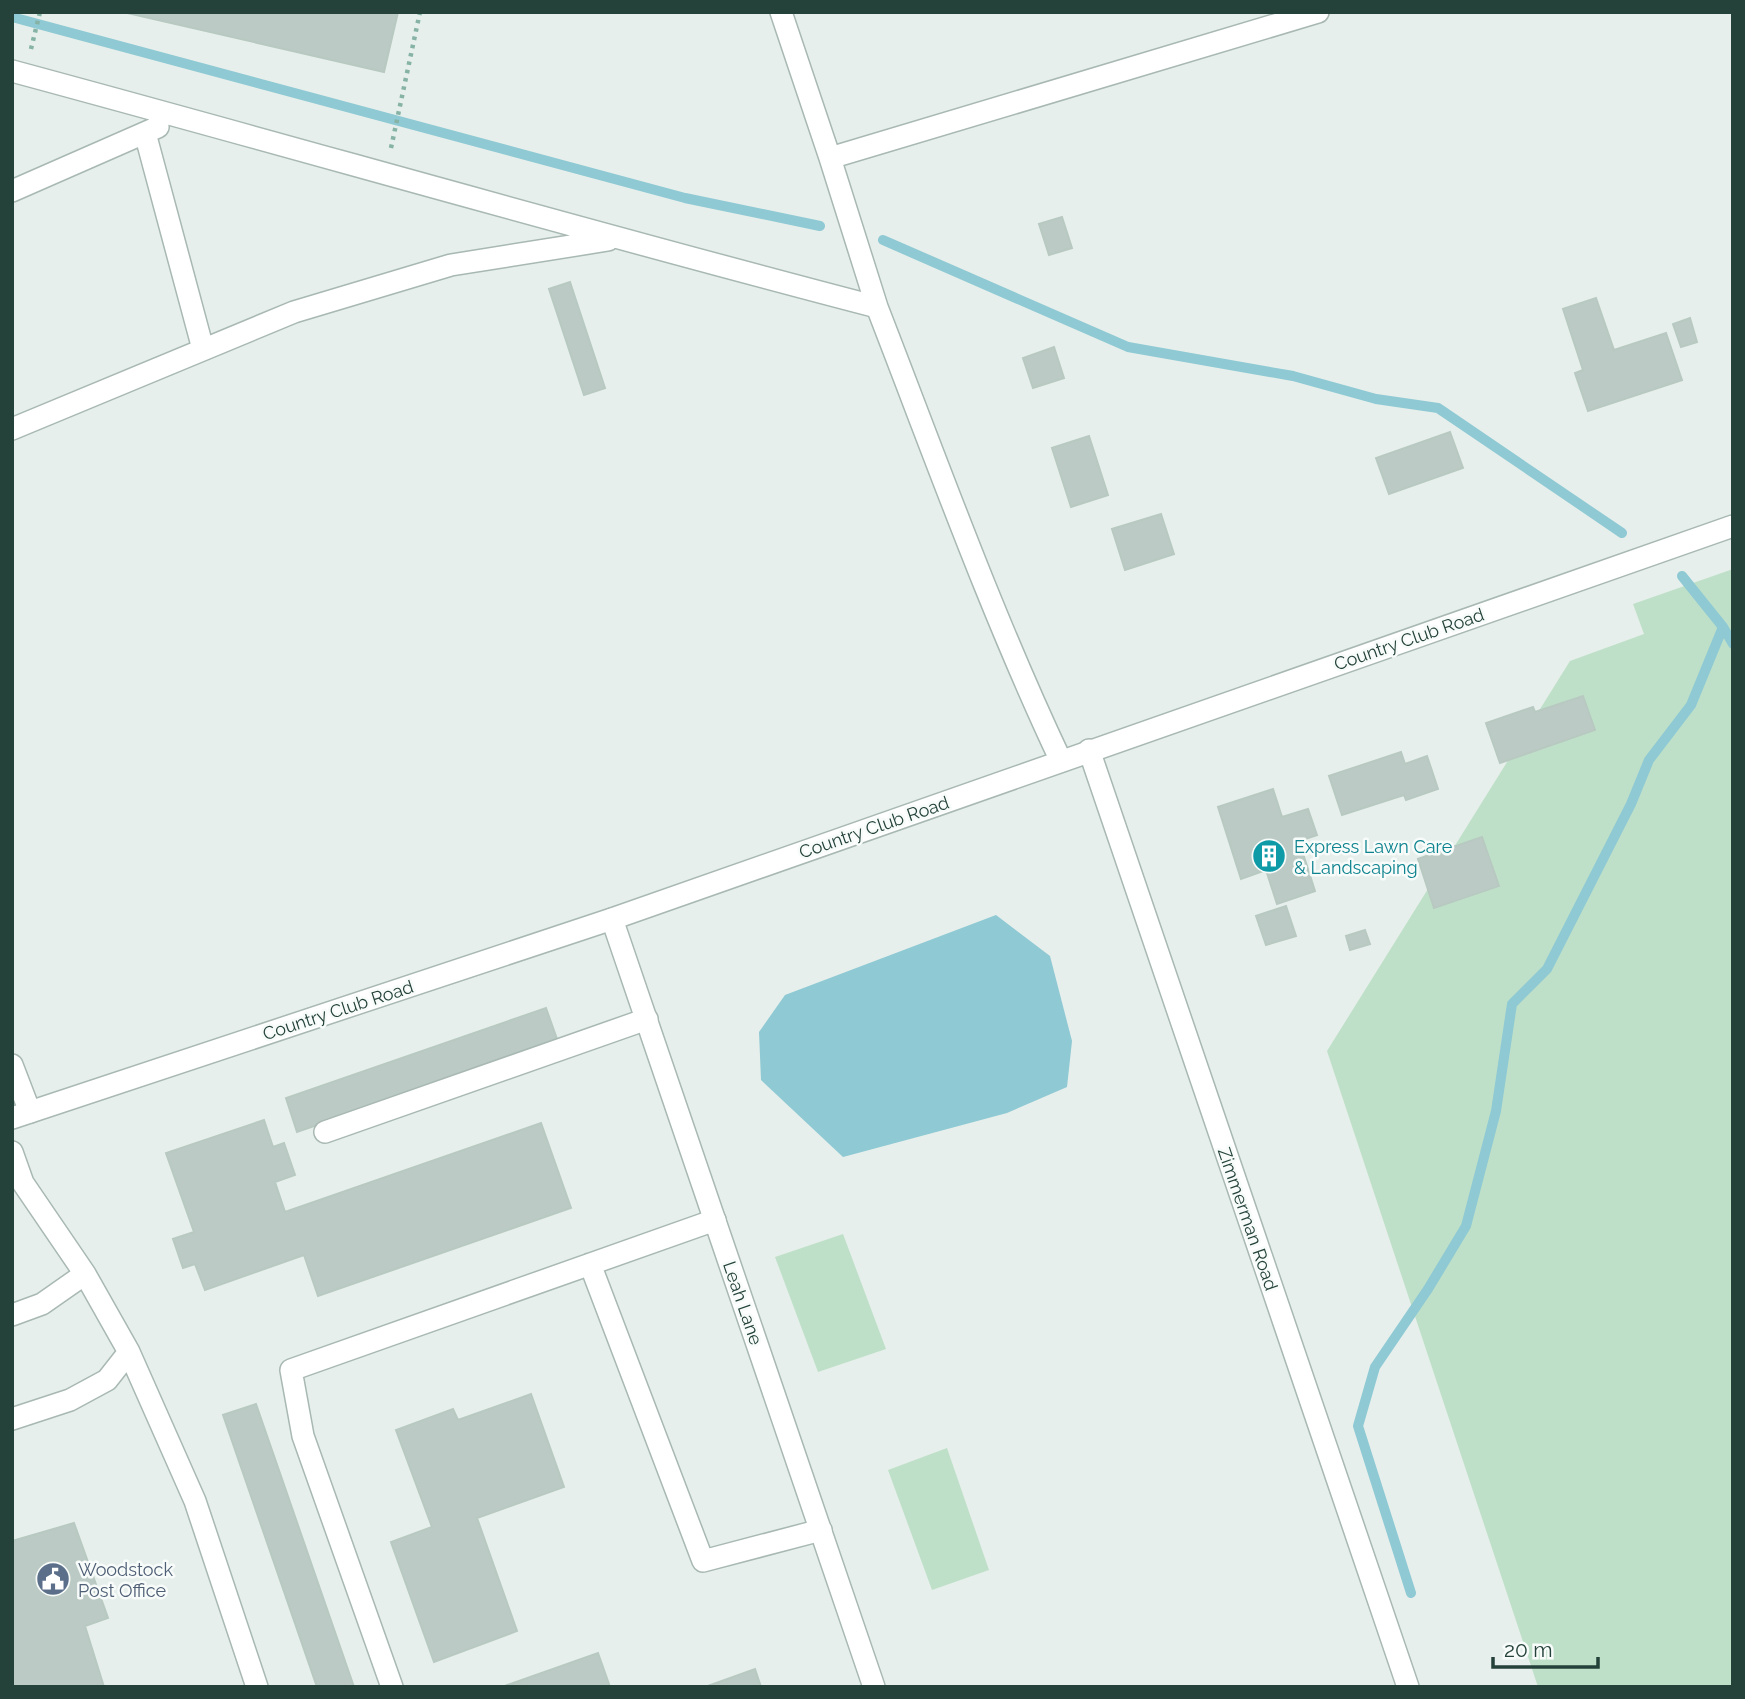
<svg xmlns="http://www.w3.org/2000/svg" width="1745" height="1699" font-family="Raleway,sans-serif">
	<rect width="100%" height="100%" fill="#e6efeb"/>
	<!-- green -->
	<path fill="#bfe0c8" d="M1733 569V1687H1538L1327 1051 1570 661 1644 634 1633 604Z
		M843 1234 886 1349 818 1372 775 1257Z
		M947 1448 989 1570 932 1590 888 1470Z"/>
	<!-- water -->
	<path fill="#8ec9d4" d="M996 915 1050 956 1072 1041 1067 1087 1007 1113 843 1157 761 1080 759 1032 785 995Z"/>
	<g fill="none" stroke-linecap="round" stroke-linejoin="round">
		<!-- stream -->
		<path stroke="#8ec9d4" stroke-width="10" d="M12 17 685 198 820 226
			M883 240 1128 347 1293 376 1376 399 1438 408 1622 533
			M1682 576 1723 627 1733 644
			M1411 1593 1358 1426 1375 1367 1428 1289 1466 1226 1496 1111 1512 1004 1547 969 1631 804 1649 760 1691 705 1723 627"/>
	</g>
	<!-- building -->
	<path fill="#bbcac4" stroke="#b8c9c2" stroke-width="2" d="M123 12H398L384 72Z
		M1062 217 1072 248 1049 255 1039 224Z
		M570 282 605 388 584 395 549 289Z
		M1596 298 1614 350 1666 333 1682 380 1588 411 1575 373 1583 370 1563 309Z
		M1690 318 1697 342 1681 347 1673 324Z
		M1054 347 1064 378 1033 388 1023 358Z
		M1450 432 1463 468 1389 494 1376 458Z
		M1089 436 1108 495 1071 507 1052 448Z
		M1161 514 1174 554 1125 570 1112 529Z
		M1583 696 1595 730 1500 763 1486 723 1533 707 1535 712Z
		M1401 752 1405 764 1427 756 1438 789 1406 800 1404 795 1342 815 1329 776Z
		M1273 789 1282 817 1308 809 1317 835 1299 841 1315 891 1277 904 1266 870 1241 879 1218 807Z
		M1482 837 1499 886 1434 908 1418 859Z
		M1286 906 1296 936 1266 945 1256 916Z
		M1365 930 1370 944 1350 950 1346 936Z
		M546 1008 558 1042 297 1132 286 1098Z
		M264 1120 273 1147 284 1143 295 1175 275 1182 285 1212 541 1123 571 1208 318 1296 304 1255 205 1290 195 1264 183 1268 173 1239 194 1232 166 1153Z
		M531 1394 564 1487 477 1518 517 1631 434 1662 391 1542 432 1527 396 1430 453 1409 458 1420Z
		M256 1404 354 1687H317L223 1415Z
		M74 1523 108 1618 85 1626 104 1687H12V1541Z
		M598 1653 610 1687H502Z
		M755 1669 761 1687H705Z"/>
	<g fill="none" stroke-linecap="round" stroke-linejoin="round">
		<!-- service casing -->
		<g stroke="#a8b8b2" stroke-width="24">
			<path id="service" d="M781 12 830 158 877 307
				M12 71C301 149 588 232 877 307 936 459 991 613 1061 761
				M145 133 203 349
				M830 158 1318 12
				M12 191 158 127
				M12 429 294 312 451 265 608 240
				M12 1065 30 1112
				M325 1132 647 1019
				M12 1152 23 1183 85 1274 129 1352 195 1501 257 1687
				M590 1264 703 1561 821 1530
				M12 1315 42 1304 85 1274
				M12 1419 70 1400 107 1380 129 1352
				M392 1687 303 1436 291 1370 715 1220"/>
		</g>
		<!-- minor casing -->
		<g stroke="#a8b8b2" stroke-width="24">
			<path id="minor" d="M1089 750 1408 1687
				M612 919 874 1687"/>
		</g>
		<!-- tertiary casing -->
		<g stroke="#a8b8b2" stroke-width="24">
			<path id="tertiary" d="M12 1118 612 919 1733 526"/>
		</g>
		<!-- path -->
		<path stroke="#86b3a5" stroke-width="4.5" stroke-dasharray="3.5 5" stroke-linecap="butt" d="M31 49 40 12
			M391 148 420 12"/>
		<!-- service -->
		<use href="#service" stroke="#fff" stroke-width="21"/>
		<!-- minor -->
		<use href="#minor" stroke="#fff" stroke-width="21"/>
		<!-- tertiary -->
		<use href="#tertiary" stroke="#fff" stroke-width="21"/>
	</g>
	<!-- icons -->
	<defs>
		<g id="building-disc" transform="scale(1.75)"><circle r="9.5" fill="#0f9aa8" stroke="#f7fbf9"/><path d="M-4-6H4V6H1V3H-1V6H-4ZM-2.5-4.3h1.7v1.8h-1.7ZM.8-4.3h1.7v1.8H.8ZM-2.5-1h1.7V.8h-1.7ZM.8-1h1.7V.8H.8Z" fill="#fff"/></g>
		<g id="civic-disc" transform="scale(1.75)"><circle r="9.5" fill="#5c6f8a" stroke="#f7fbf9"/><path d="M-.6-6.5H3V-4.5H.6V-3L4-1V1h2V6H-6V1h2V-1L-.6-3ZM-1.2 2.5V6h2.4V2.5Z" fill="#fff"/></g>
	</defs>
	<g fill-rule="evenodd">
		<use href="#building-disc" x="1269" y="856"/>
		<use href="#civic-disc" x="53" y="1579"/>
	</g>
	<g text-anchor="middle" dominant-baseline="central" stroke-width="5" stroke-linejoin="round" paint-order="stroke">
		<!-- street labels -->
		<g font-size="18" fill="#24423a" stroke="#f7fbf9">
			<text transform="translate(1409 639) rotate(-19)">Country Club Road</text>
			<text transform="translate(874 827) rotate(-19)">Country Club Road</text>
			<text transform="translate(338 1010) rotate(-18)">Country Club Road</text>
			<text transform="translate(1248 1219) rotate(71)">Zimmerman Road</text>
			<text transform="translate(743 1303) rotate(71)">Leah Lane</text>
		</g>
		<!-- culture labels -->
		<g font-size="18" fill="#0d838f" stroke="#f7fbf9" text-anchor="start">
			<text x="1294" y="846">Express Lawn Care<tspan x="1294" dy="21">&amp; Landscaping</tspan></text>
		</g>
		<!-- service labels -->
		<g font-size="18" fill="#4e5e75" stroke="#f7fbf9" text-anchor="start">
			<text x="78" y="1569">Woodstock<tspan x="78" dy="21">Post Office</tspan></text>
		</g>
	</g>
	<!-- border -->
	<rect width="1745" height="1699" fill="none" stroke="#24423a" stroke-width="28"/>
	<!-- scale -->
	<path d="M1493 1657v10h105v-10" fill="none" stroke="#24423a" stroke-width="3.5"/>
	<text x="1504" y="1657" font-size="21" fill="#24423a" stroke="#f7fbf9" stroke-width="5" paint-order="stroke">20 m</text>
</svg>
